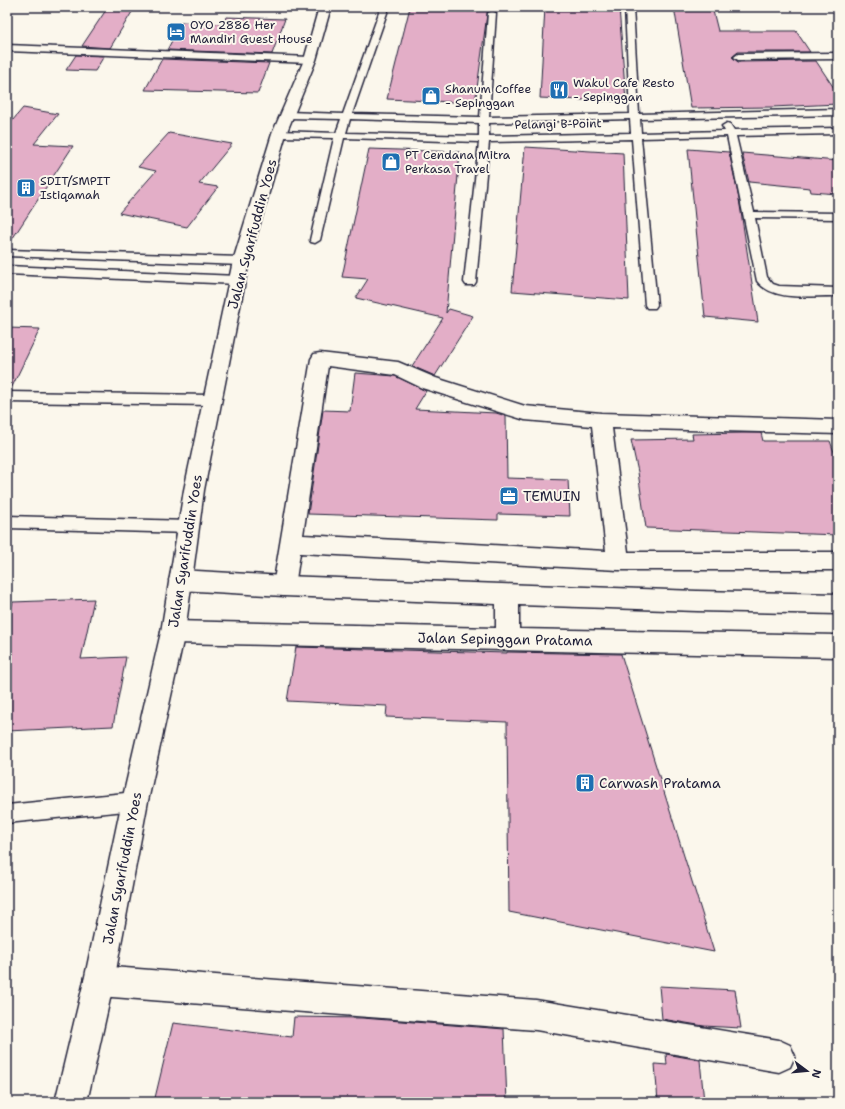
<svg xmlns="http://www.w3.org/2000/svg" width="845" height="1109" font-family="'Shantell Sans',sans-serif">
	<rect width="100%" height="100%" fill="#fbf7ec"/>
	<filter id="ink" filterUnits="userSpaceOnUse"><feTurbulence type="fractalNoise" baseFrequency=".025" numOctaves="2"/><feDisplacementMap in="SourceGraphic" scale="8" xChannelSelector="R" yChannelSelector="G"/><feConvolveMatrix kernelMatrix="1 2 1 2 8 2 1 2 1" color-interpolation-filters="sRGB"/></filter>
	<g filter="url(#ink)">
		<!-- building -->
		<path fill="#e3aec7" stroke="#22223b" d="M108 7H135L110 48 82 46Z
			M410 7H488L475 103 387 99Z
			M545 7H619L626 102 540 98Z
			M674 7H712L718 31H796L810 52H738L732 57 738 62 816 61 838 94V104L772 107 691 108Z
			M226 17 285 19 272 54 167 50 182 22 223 24Z
			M76 55 104 56 95 71 66 70Z
			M162 59 269 63 258 93 145 90Z
			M23 108 58 114 34 144 73 146 7 247V127Z
			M169 133 232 144 199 184 218 187 187 227 119 213 156 171 138 167Z
			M525 147 623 153 629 300 512 291Z
			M369 149 460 152 446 313 449 309 473 316 435 376 412 366 443 318 356 298 368 279 342 277Z
			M688 149 729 152 739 199 758 322 705 317Z
			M742 153 838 161V194L811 192 810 188 749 182Z
			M7 328 40 329 10 391H7Z
			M355 373 395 376 426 391 415 409 496 413 506 416 507 478 568 480 570 516 498 514V520L308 514 323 410 350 411Z
			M744 433H761L763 441H830L838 463V535L646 528 638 472 631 440 693 439 692 434Z
			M94 599 81 659 126 657 113 726 7 731V622L13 602Z
			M296 647 507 653V652L621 654 714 952 509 912 507 722 386 717 387 706 287 701Z
			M659 986 735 990 741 1028 704 1026 662 1019Z
			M294 1017 362 1018 504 1029 507 1102H154L173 1023 292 1037Z
			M666 1054 700 1060 704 1102H658L655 1064 667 1065Z"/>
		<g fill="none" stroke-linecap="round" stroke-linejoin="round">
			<!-- lane casing -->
			<g stroke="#22223b" stroke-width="3">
				<path id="lane" d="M381 7H389L352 114 480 117 488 13 492 11 496 13 489 117 630 114 625 7H633L639 114 838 109V115L640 119 641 133 725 131 722 126 727 123 730 124 734 130 838 128V134L736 136 754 212 838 213V219L755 218 767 277 773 284 779 286 838 288V296C813 295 774 303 757 281L727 136 641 138 657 305 655 308H647L645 305 632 139 489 142 476 282 474 285H466L464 282 479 142 344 138 320 240 315 243 311 242 310 240 334 138 279 137 274 134 279 131 336 133 341 119 288 118 283 115 288 112 343 114ZM350 119 479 123V136L346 133ZM630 119 631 133 489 136V123Z
					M7 45 310 57 314 60 310 63 7 51Z
					M838 53V59L738 60 734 57 738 54Z
					M7 250 241 257 245 259 247 261 245 263 241 265 7 256Z
					M7 266 237 276 241 277 243 280 241 283 237 284 7 274Z
					M7 392 211 395 216 397 217 400 216 403 211 405 7 402Z
					M7 516 189 521 194 523 196 527 194 531 189 533 7 528Z
					M135 792 141 795 144 801 141 807 135 810 7 823V805Z"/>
			</g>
			<!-- street casing -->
			<g stroke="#22223b" stroke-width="3">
				<path id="street" d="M320 353 398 362 436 378 525 406 601 413 838 420V434L612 428 628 552H838V570H618L300 553 295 586 292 593 284 596 276 593 273 586 311 359 314 354ZM328 366 395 375 422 388 525 420 592 426 606 551 303 535Z
					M99 966 536 1000 779 1040 790 1045 795 1056 790 1067 779 1072 536 1030 99 996 88 992 84 981 88 970Z"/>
			</g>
			<!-- secondary casing -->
			<g stroke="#22223b" stroke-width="3">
				<path id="secondary" d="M180 570 284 576 697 591 838 594V614L697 611 519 605V629L838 635V657L173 643 165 640 161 632 165 624 173 621 496 628V604L284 596 180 590 172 587 169 580 172 573Z"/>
			</g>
			<!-- highway casing -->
			<g stroke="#22223b" stroke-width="3">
				<path id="highway" d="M319 7H331L316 60 286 134 249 261 204 490 185 632 148 801 114 981 87 1102H55L84 981 122 801 161 632 184 490 233 261 272 134 304 60Z"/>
			</g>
			<!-- lane -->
			<use href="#lane" fill="#fbf7ec" fill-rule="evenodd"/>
			<!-- street -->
			<use href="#street" fill="#fbf7ec" fill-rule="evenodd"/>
			<!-- secondary -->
			<use href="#secondary" fill="#fbf7ec" fill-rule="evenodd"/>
			<!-- highway -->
			<use href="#highway" fill="#fbf7ec" fill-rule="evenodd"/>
		</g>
	</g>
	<!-- icons -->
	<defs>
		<g id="hotel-square" transform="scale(1)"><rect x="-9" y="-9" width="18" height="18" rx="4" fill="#1f6fb2" stroke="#fbf7ec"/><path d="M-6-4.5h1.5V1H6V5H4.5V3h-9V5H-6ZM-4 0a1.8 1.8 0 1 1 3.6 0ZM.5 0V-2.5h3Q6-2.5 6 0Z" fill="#fff"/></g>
		<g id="restaurant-square" transform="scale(1)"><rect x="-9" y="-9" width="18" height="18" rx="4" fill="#1f6fb2" stroke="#fbf7ec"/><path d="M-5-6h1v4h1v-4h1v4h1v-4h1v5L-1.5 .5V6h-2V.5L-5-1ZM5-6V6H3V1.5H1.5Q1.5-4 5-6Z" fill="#fff"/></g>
		<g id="shop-square" transform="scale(1)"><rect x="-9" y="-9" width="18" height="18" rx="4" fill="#1f6fb2" stroke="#fbf7ec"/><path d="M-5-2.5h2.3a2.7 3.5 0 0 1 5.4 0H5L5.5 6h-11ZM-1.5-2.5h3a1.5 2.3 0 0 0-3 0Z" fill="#fff"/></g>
		<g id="building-square" transform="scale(1)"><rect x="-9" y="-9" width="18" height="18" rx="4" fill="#1f6fb2" stroke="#fbf7ec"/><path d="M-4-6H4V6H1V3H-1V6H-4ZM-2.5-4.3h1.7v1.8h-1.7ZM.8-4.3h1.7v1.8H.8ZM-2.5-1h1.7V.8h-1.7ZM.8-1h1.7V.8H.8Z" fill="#fff"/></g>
		<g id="office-square" transform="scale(1)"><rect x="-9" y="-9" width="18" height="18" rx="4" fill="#1f6fb2" stroke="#fbf7ec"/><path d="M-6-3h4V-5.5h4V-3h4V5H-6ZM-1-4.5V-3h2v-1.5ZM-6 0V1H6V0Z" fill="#fff"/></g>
	</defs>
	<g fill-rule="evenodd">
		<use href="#hotel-square" x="176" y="32"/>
		<use href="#restaurant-square" x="559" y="90"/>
		<use href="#shop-square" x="431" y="96"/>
		<use href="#shop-square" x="391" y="162"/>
		<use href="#building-square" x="26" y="188"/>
		<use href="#office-square" x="509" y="496"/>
		<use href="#building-square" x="585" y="783"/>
	</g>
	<g text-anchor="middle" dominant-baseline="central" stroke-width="4" stroke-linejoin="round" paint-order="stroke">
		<!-- far-poi labels -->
		<g font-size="12" fill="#22223b" stroke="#fbf7ec" text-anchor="start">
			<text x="190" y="25">OYO 2886 Her<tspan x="190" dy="14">Mandiri Guest House</tspan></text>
			<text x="573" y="83">Wakul Cafe Resto<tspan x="573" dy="14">- Sepinggan</tspan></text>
			<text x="445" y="89">Shanum Coffee<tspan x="445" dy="14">- Sepinggan</tspan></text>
			<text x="405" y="155">PT Cendana Mitra<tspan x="405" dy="14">Perkasa Travel</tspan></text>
			<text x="40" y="181">SDIT/SMPIT<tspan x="40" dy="14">Istiqamah</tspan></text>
		</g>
		<!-- far-street labels -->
		<g font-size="12" fill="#22223b" stroke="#fbf7ec">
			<text transform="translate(558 124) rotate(-1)">Pelangi B-Point</text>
		</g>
		<!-- street labels -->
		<g font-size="14" fill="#22223b" stroke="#fbf7ec">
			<text transform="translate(252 234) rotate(-75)">Jalan Syarifuddin Yoes</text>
			<text transform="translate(185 551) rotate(-81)">Jalan Syarifuddin Yoes</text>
			<text transform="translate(505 639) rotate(1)">Jalan Sepinggan Pratama</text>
			<text transform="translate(122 868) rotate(-79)">Jalan Syarifuddin Yoes</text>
		</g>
		<!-- poi labels -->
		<g font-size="14" fill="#22223b" stroke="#fbf7ec" text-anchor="start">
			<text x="523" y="496">TEMUIN</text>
			<text x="599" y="783">Carwash Pratama</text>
		</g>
	</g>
	<!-- margin -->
	<rect width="845" height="1109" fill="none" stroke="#fbf7ec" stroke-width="24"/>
	<rect x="12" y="12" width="821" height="1085" fill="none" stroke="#22223b" stroke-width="1.5" filter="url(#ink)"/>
	<!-- north arrow -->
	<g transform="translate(807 1071) rotate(106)" stroke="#fbf7ec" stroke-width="3" paint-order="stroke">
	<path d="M0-3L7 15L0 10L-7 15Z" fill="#22223b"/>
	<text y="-6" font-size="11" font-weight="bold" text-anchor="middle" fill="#22223b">N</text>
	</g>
</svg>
